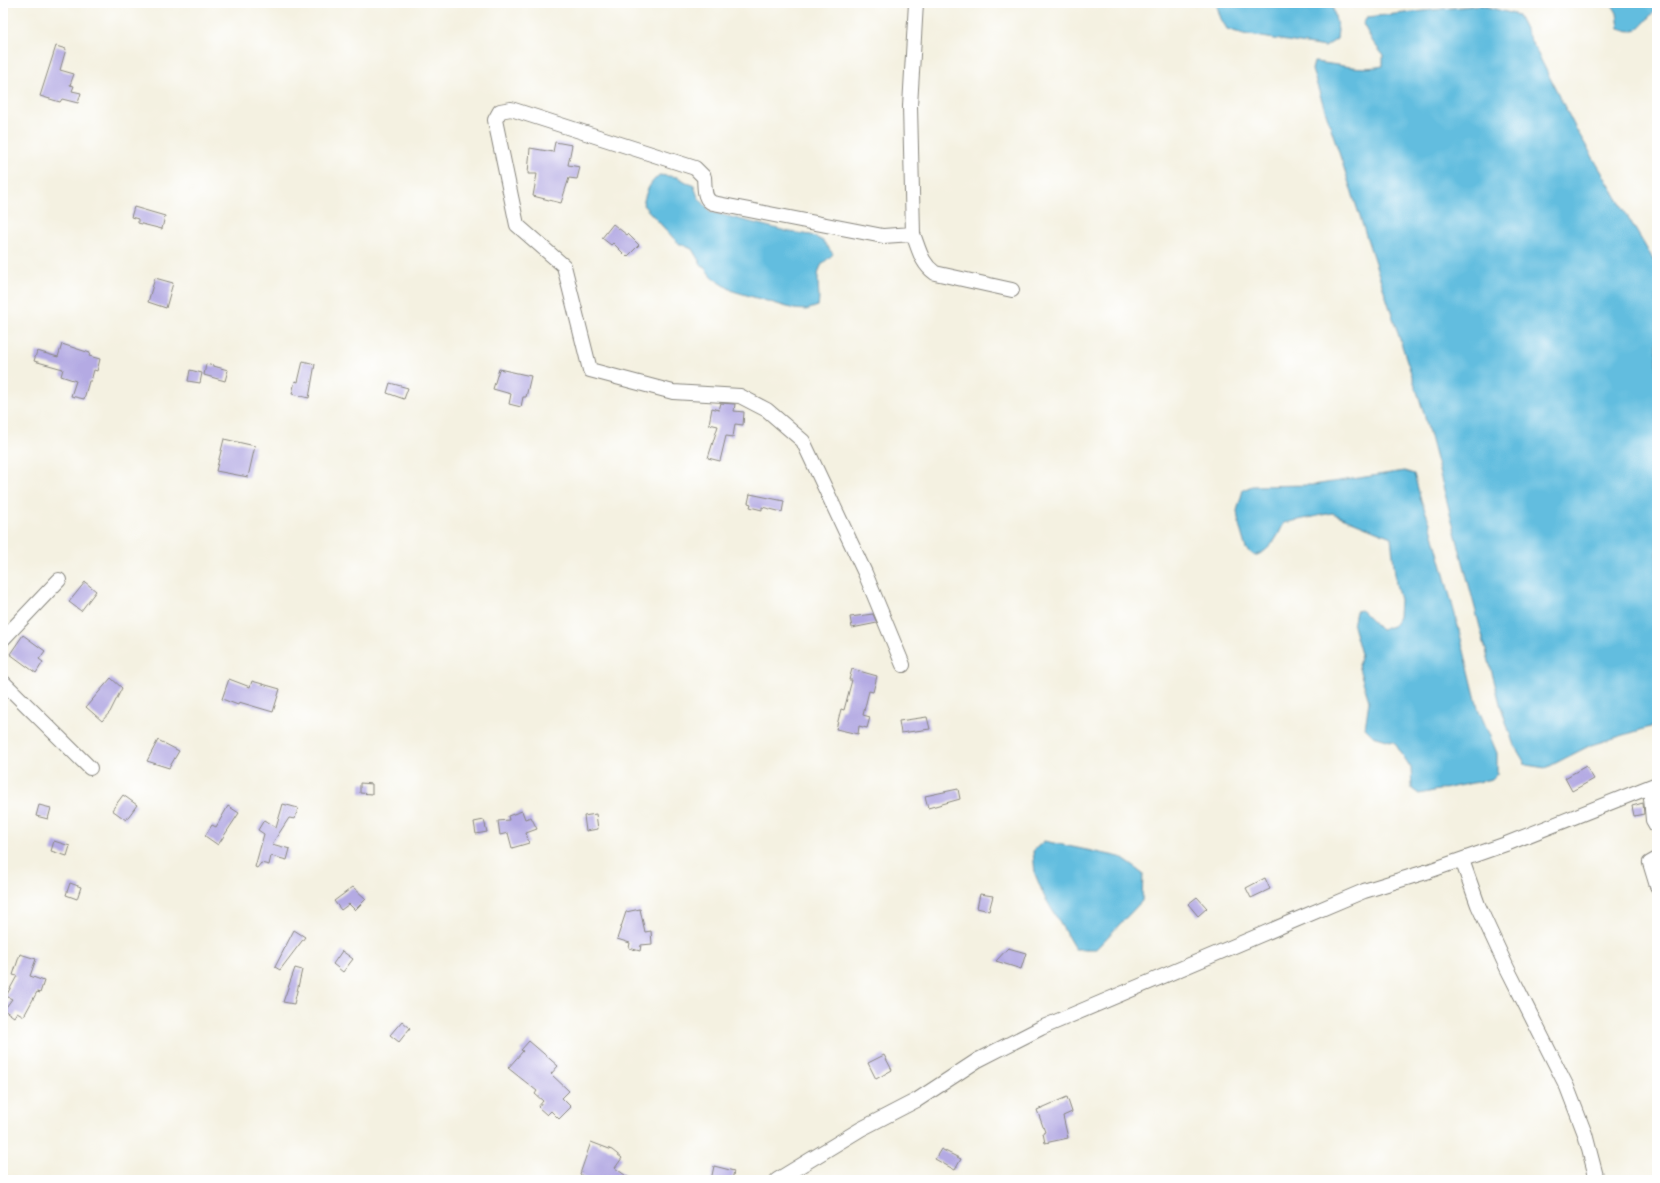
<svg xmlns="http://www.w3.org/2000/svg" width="1660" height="1183" font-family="'Balsamiq Sans',sans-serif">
	<rect width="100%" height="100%" fill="#fff"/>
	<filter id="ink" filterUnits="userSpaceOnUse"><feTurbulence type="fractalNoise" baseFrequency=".025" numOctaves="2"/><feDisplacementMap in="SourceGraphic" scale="8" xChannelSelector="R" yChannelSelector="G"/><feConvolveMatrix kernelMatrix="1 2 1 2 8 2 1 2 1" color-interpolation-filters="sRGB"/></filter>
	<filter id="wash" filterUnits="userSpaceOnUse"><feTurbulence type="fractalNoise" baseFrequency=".012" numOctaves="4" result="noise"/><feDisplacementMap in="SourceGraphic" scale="16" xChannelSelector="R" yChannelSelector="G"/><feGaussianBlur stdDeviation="0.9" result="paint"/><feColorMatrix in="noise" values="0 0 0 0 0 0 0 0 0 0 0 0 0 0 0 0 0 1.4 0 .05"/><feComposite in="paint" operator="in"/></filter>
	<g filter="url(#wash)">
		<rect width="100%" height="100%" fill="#f4f1e1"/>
		<!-- water -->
		<path fill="#62bddf" stroke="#3f6c7e" d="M1216 3H1332L1338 30 1337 39 1325 47 1243 34 1227 29 1221 19Z
			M1611 3H1657V11C1645 15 1642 39 1619 28L1617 13Z
			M1480 5 1518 15 1575 127 1657 266V725L1591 745 1546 768 1526 765 1513 743 1501 707 1423 410 1312 70 1314 62C1337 64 1360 71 1383 66V55L1373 42 1363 24 1367 17Z
			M659 175 677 177 694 186 698 197 711 212 790 232 811 235 823 241 833 254C829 259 823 261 820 268 815 279 821 294 818 306L806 310 794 309 733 291 713 278 701 264 692 249 678 243 643 205C646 191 649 184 659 175Z
			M1404 471 1414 474 1421 500 1430 523 1457 622 1478 708 1497 753V774L1492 779 1419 794 1412 789 1411 768 1394 742 1373 736 1365 728 1369 701 1358 665 1361 654 1353 626 1356 611 1361 610 1381 630 1393 626 1399 617 1400 600 1396 584 1391 537 1332 513 1284 523C1277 538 1271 550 1255 556L1246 549 1239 525 1237 511 1243 490 1252 486 1313 485Z
			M1044 841 1120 857 1143 873 1142 901 1096 949H1075L1044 896 1035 874 1033 851Z"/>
		<g id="blocks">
			<!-- building -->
			<path fill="#b4aae3" d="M56 46 66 49 60 70 74 74 70 85 74 86 72 91 81 93 78 103 62 99 60 102 40 96Z
				M555 142 572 145 568 165 580 167 577 179 569 178 561 203 533 196 537 174H528L530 148 553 152Z
				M134 207 165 216 162 229 138 223V219L131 217Z
				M613 224 627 235 628 234 639 245 627 257 613 243 611 245 602 238Z
				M155 278 173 283 166 308 148 302Z
				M62 344 90 353 89 356 100 359 97 371 94 370 91 381H89L84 399 71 396 76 381 61 376 63 369 34 361 37 351 58 357Z
				M303 361 315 364 309 398 292 394 295 381 298 382Z
				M206 364 228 370 225 381 204 375Z
				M499 369 531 376 526 397H523L521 407 509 404 511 394 493 389Z
				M190 370 202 373 200 383 188 381Z
				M390 383 408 388 404 399 387 393Z
				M721 403 735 404 734 411 744 412 743 425 735 424 733 437 726 436 720 461 708 458 718 426 709 424 712 408 719 410Z
				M224 439 255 446 248 477 216 471Z
				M750 494 784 501 782 512 762 507V510L750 507 751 504 748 503Z
				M85 582 96 591 81 611 69 602Z
				M873 614 877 623 852 628 850 617Z
				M23 635 45 651 39 659 43 662 36 673 10 654Z
				M852 669 877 676 873 692 869 691 863 715 870 717 867 728 859 726 858 734 836 729 841 709 844 710 852 680H849Z
				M111 678 122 688 110 712 102 721 86 707Z
				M229 679 250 687 252 681 280 689 273 712 239 702 238 705 222 699Z
				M927 717 930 729 901 733 899 721Z
				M158 740 179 751 169 768 147 761Z
				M1586 766 1594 779 1572 791 1565 778Z
				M360 783 372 784V794L360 793Z
				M958 789 960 799 928 808 925 796Z
				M123 795 137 805 126 820 112 810Z
				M1643 803 1644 814 1634 816 1632 806Z
				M283 804 298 808 295 819 289 818 272 844 290 849 287 860 271 856 269 865 261 863 257 868 255 867 264 834 258 830 264 820 276 828Z
				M39 805 51 808 48 819 36 816Z
				M228 806 239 813 218 845 205 836 212 825 216 827Z
				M522 811 525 819 531 817 537 829 526 833 529 843 512 848 508 833 500 835 498 821 509 820 508 816Z
				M596 814 598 829 586 831 584 816Z
				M484 820 487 832 476 834 474 822Z
				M54 841 70 846 67 856 51 851Z
				M1265 878 1270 889 1251 898 1246 888Z
				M70 883 81 887 77 899 66 895Z
				M353 887 366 899 355 910 349 904 341 910 334 901Z
				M980 894 993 896 989 911 977 908Z
				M1197 897 1207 908 1198 916 1188 904Z
				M640 909 645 932 651 931 652 944 641 945 640 951 629 948 630 943 617 939 626 912Z
				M294 930 305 937 280 970 275 967Z
				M1008 948 1026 953 1021 969 996 961Z
				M342 951 353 959 343 972 333 964Z
				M20 954 36 959 30 976 44 981 40 993 37 992 24 1016 17 1012 14 1017 4 1010 12 999 6 996 17 976 13 975Z
				M295 968 302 970 294 1004 283 1002Z
				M402 1021 410 1028 399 1042 390 1035Z
				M529 1041 558 1066 551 1074 569 1091 562 1098 571 1107 559 1119 551 1111 547 1115 538 1107 543 1101 535 1094 537 1091 508 1068 523 1051 521 1050Z
				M884 1055 892 1070 876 1079 868 1063Z
				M1067 1097 1072 1112 1063 1116 1068 1138 1045 1143 1043 1133 1045 1132 1037 1110Z
				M591 1142 612 1150 622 1158 615 1168 632 1180H587L580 1174Z
				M941 1149 961 1159 955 1170 935 1159Z
				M714 1166 734 1171 732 1180H711Z"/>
		</g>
	</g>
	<g filter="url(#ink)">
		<use href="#blocks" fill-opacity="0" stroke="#88867e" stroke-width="1"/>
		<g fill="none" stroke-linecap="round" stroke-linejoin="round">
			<!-- street casing -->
			<g stroke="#88867e" stroke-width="16">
				<path id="street" d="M913 234C919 249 921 263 935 273L1012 290
					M3 639 59 580
					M903 665 865 573 803 441 767 410 740 396 673 392 590 370 564 266 517 225 495 120 500 111 511 109 695 168 704 177C705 187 703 200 713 203L883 236 913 234 910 106 916 3
					M3 682 90 768
					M1650 787 1653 820 1657 827
					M1657 859 1650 863 1657 886
					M1462 860 1478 905 1507 968 1567 1087 1585 1134 1597 1180
					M777 1180 861 1129 917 1100 978 1060 1041 1028 1364 891 1429 871 1506 844 1657 784"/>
			</g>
			<!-- street -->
			<use href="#street" stroke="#fff" stroke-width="14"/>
		</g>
	</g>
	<!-- margin -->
	<rect width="1660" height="1183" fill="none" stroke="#fff" stroke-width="16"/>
</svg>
